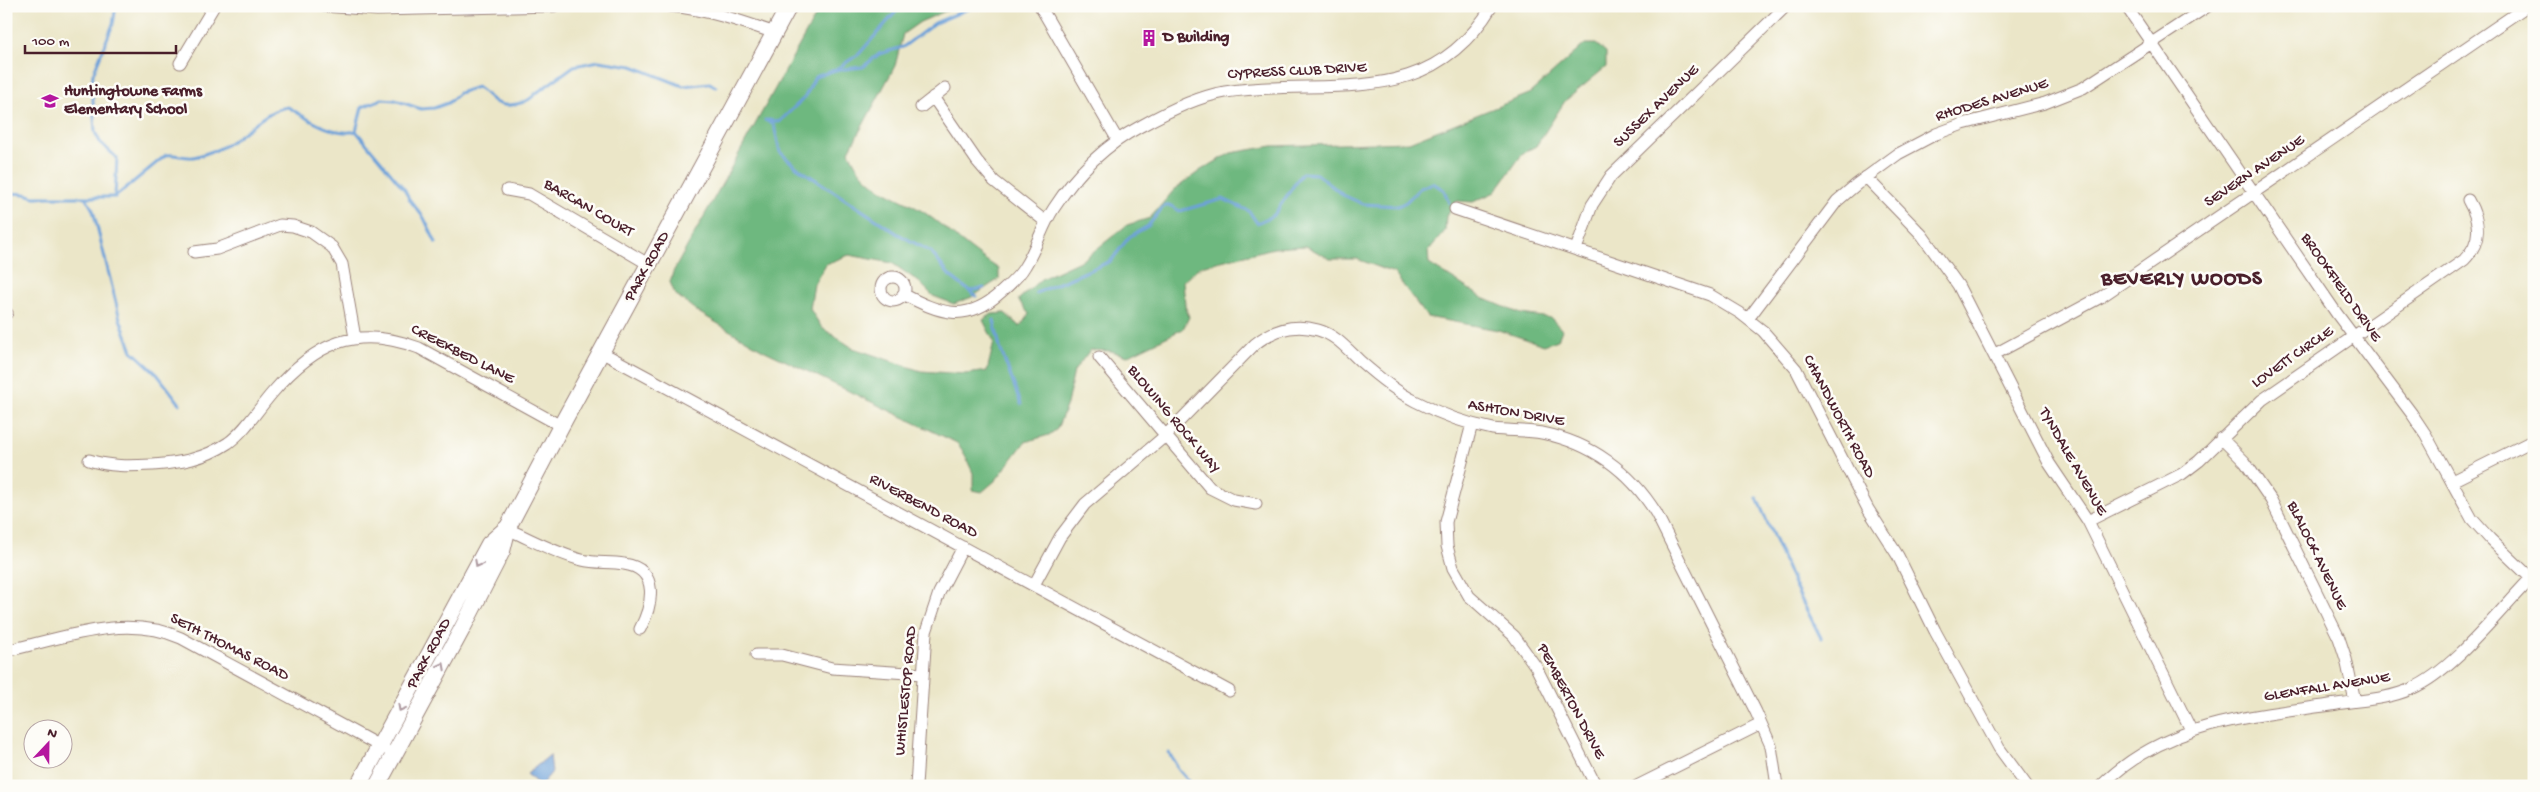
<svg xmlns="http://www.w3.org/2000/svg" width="2540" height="792" font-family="'Gochi Hand',sans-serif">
	<rect width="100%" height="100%" fill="#fdfcf7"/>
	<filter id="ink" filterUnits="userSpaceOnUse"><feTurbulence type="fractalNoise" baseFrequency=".02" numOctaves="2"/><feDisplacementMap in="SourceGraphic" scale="10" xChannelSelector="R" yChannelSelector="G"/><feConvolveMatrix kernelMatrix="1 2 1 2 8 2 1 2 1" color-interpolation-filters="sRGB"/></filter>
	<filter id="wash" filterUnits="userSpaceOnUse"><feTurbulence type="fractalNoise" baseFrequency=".0096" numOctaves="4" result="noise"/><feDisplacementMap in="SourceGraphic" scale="20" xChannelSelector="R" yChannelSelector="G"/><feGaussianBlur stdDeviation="1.12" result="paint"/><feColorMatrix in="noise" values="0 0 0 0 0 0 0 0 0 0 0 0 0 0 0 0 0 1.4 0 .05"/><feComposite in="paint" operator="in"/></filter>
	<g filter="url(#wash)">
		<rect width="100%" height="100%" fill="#ebe6c8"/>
		<!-- forest -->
		<path fill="#6eb87f" stroke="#5c6c55" d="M821 6H949L948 10 920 22 903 34 895 66 849 151C864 191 898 194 928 215 952 233 974 253 999 269V279L972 297 954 304 933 296 919 282 892 263 849 255 826 264 814 284 810 309 822 328 853 348 921 371 966 374 987 371 994 342 983 320 992 314 1005 313 1020 327 1029 314 1018 300 1041 279 1084 259 1127 225 1150 218 1174 190 1201 170 1231 153 1272 146 1409 142 1529 94 1585 44H1596L1606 52V67L1565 101 1536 146 1523 153 1495 192 1473 202 1457 201 1446 216 1445 231 1428 251 1429 264 1483 298 1521 314 1551 318 1562 330 1558 340 1544 345 1498 330 1427 317 1394 273 1357 259H1330L1306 246 1274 248 1201 266 1183 281 1185 305 1189 317 1183 329 1127 356 1111 351 1090 350 1074 371 1067 404 1057 429 1049 435 1025 442 996 480 982 492 973 490V473L963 451 957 443 763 350 698 312 675 294 670 282 673 272Z"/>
		<!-- water -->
		<path fill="#6da1d9" stroke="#5c6082" d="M550 755 552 772 540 786 527 774Z"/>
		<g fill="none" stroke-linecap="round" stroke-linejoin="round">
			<!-- stream -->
			<path stroke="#6da1d9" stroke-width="3" d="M835 70 863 67 879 54 903 47 935 23 975 6
				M765 120 774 125 780 152 795 166 898 234 931 252 950 276 976 296
				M768 120 779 122 805 97 815 77 835 70 859 54 901 6
				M356 131 362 107 382 99 395 100 421 109 434 108 448 103 459 93 477 87C485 92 488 97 495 102 506 109 529 103 535 94L574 66 599 61 632 66 683 86 710 83 716 87
				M356 131 405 190 409 199 424 218 436 243
				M6 192C18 196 20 190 34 197H115L166 155C176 154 184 158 193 157 200 156 209 152 216 150 241 140 262 110 288 107 306 118 334 137 356 131
				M115 196 117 158 100 142 95 132 92 85 93 74 113 24 116 6
				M86 198 93 210 120 319 132 351 157 374 180 404
				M970 291 984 288
				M1036 293 1111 261 1129 237 1148 226 1163 207 1169 205 1180 211 1223 199 1249 211 1257 223 1274 215 1302 173 1317 174 1343 195 1363 204 1398 206 1406 202 1420 188 1433 183 1444 190 1449 203
				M994 320 1000 348 1021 404
				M1757 498 1794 585 1821 638
				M1169 753 1179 770 1193 786"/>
		</g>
	</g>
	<g filter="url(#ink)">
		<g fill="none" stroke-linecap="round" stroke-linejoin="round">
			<!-- minor casing -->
			<g stroke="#9a827a" stroke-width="13">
				<path id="minor" d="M324 6 377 10 554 6
					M669 6C705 9 741 21 775 33
					M1040 6 1117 139
					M2126 6 2337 314 2412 414 2426 435 2472 519 2490 539 2534 581
					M180 63 214 6
					M933 97 977 161 994 181 1046 222
					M921 107 945 88
					M1866 177 1922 235 1958 285 2049 463 2088 521 2191 730
					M507 190 529 194 650 265
					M1455 209 1710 295 1740 313 1763 331 1796 369 1868 509 1898 556 1935 631 1999 748 2027 786
					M1576 249 1592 205 1611 176 1786 6
					M194 252 217 249 280 225 293 226 311 232 332 247 342 264 355 338
					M881 289a12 12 0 1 1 24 0a12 12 0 1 1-24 0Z
					M903 294C939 313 966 324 1000 293 1009 285 1019 277 1025 266 1037 247 1042 226 1054 208 1076 174 1105 145 1141 126 1166 112 1196 97 1225 92 1326 76 1427 114 1492 6
					M6 313H7
					M1748 319 1837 201 1857 184 1898 154 1936 134 1963 124 2045 103 2083 88 2208 6
					M601 352 1229 691
					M1995 354 2101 297 2527 6
					M1099 357 1210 488 1234 500 1256 504
					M1472 424 1446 522 1447 546 1453 568 1469 596 1514 636 1536 667 1596 786
					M2221 438 2245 462 2271 500 2339 638 2346 659 2355 701
					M89 460C110 467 130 466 153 465 180 463 204 459 228 443 246 430 258 409 273 392 315 343 356 324 419 348L561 426
					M2452 481 2534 440
					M2088 521 2182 474 2199 461 2262 400 2464 260C2483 241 2480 221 2468 200
					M508 527 514 532C536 542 558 554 582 560 596 564 610 561 624 564 661 569 652 606 640 629
					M1034 585 1060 537 1085 504 1165 436 1255 344C1274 329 1294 323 1318 330 1336 335 1347 349 1360 361 1377 376 1395 391 1415 401 1440 414 1466 424 1493 429 1509 431 1526 430 1542 433 1591 443 1630 471 1656 513L1756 712 1771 746 1777 786
					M6 651C63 638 125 613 181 638L385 749
					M756 655H782L832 668 923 674
					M916 786 926 632 939 593 963 547
					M1637 786 1761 724
					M2101 786C2166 721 2251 717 2337 704 2362 700 2388 699 2411 689 2453 671 2498 612 2531 578"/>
			</g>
			<!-- secondary casing -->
			<g stroke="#9a827a" stroke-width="18">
				<path id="secondary" d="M358 786 489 544 508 527
					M377 786 462 629 502 551 508 527 561 426 789 6"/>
			</g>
			<!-- minor -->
			<use href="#minor" stroke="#fff" stroke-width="11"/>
			<!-- secondary -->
			<use href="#secondary" stroke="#fff" stroke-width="16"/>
		</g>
		<!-- one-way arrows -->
		<defs><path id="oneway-chevron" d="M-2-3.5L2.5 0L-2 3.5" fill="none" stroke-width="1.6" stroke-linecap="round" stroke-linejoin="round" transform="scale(1.25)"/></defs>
		<g stroke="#ae9aa0">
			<use href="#oneway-chevron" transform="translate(478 564) rotate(118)"/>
			<use href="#oneway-chevron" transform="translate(442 666) rotate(-62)"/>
			<use href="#oneway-chevron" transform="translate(401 708) rotate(118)"/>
		</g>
	</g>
	<!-- icons -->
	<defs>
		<g id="building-bare" transform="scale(1.35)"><path d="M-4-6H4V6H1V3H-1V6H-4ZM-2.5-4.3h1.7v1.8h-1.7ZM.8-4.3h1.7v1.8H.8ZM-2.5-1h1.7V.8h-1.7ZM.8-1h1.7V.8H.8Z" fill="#b5179e" stroke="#fdfcf7" stroke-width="2.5" paint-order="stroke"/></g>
		<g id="school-bare" transform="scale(1.35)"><path d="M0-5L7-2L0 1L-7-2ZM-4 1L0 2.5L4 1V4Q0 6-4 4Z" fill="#b5179e" stroke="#fdfcf7" stroke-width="2.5" paint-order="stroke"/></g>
	</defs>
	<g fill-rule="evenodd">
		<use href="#building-bare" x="1149" y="38"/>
		<use href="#school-bare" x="50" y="101"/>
	</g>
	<g text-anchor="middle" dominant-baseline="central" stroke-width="5" stroke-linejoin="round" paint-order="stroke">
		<!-- poi labels -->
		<g font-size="16" font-weight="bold" fill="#4a1f2b" stroke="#fdfcf7" text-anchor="start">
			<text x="1163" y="38">D Building</text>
			<text x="64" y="92">Huntingtowne Farms<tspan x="64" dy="18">Elementary School</tspan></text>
		</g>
		<!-- street labels -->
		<g font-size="16" fill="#4a1f2b" stroke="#fdfcf7">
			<text transform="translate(1297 72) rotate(-3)">CYPRESS CLUB DRIVE</text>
			<text transform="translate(1992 101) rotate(-17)">RHODES AVENUE</text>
			<text transform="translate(1657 107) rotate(-44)">SUSSEX AVENUE</text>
			<text transform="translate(2255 172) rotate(-34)">SEVERN AVENUE</text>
			<text transform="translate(588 209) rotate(30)">BARCAN COURT</text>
			<text transform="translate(648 267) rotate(-61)">PARK ROAD</text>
			<text transform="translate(2340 288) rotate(55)">BROOKFIELD DRIVE</text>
			<text transform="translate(462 355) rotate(27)">CREEKBED LANE</text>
			<text transform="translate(2293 358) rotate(-35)">LOVETT CIRCLE</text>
			<text transform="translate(1516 414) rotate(10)">ASHTON DRIVE</text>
			<text transform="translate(1838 417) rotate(62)">CHANDWORTH ROAD</text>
			<text transform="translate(1173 420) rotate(50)">BLOWING ROCK WAY</text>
			<text transform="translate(2072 462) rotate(60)">TYNDALE AVENUE</text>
			<text transform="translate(923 507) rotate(28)">RIVERBEND ROAD</text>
			<text transform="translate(2316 556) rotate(64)">BLALOCK AVENUE</text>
			<text transform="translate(229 648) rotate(27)">SETH THOMAS ROAD</text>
			<text transform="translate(430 654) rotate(-62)">PARK ROAD</text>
			<text transform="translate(2327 688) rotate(-9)">GLENFALL AVENUE</text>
			<text transform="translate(907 691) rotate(-85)">WHISTLESTOP ROAD</text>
			<text transform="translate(1570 702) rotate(62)">PEMBERTON DRIVE</text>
		</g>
		<!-- district labels -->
		<g font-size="21" font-weight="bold" letter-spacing="1" fill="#4a1f2b" stroke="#fdfcf7">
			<text x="2182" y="280">BEVERLY WOODS</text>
		</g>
	</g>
	<!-- margin -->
	<rect width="2540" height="792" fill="none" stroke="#fdfcf7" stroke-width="25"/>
	<!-- north arrow -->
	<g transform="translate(48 744) rotate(22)"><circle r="24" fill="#fdfcf7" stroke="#b5a4a5"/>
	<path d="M0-4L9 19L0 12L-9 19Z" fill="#b5179e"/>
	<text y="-8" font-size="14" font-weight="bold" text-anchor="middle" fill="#4a1f2b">N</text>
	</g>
	<!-- scale -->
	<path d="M25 45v8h151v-8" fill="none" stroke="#4a1f2b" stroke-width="2.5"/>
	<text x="32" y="45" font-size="15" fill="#4a1f2b" stroke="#fdfcf7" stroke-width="4" paint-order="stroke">100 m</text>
</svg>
